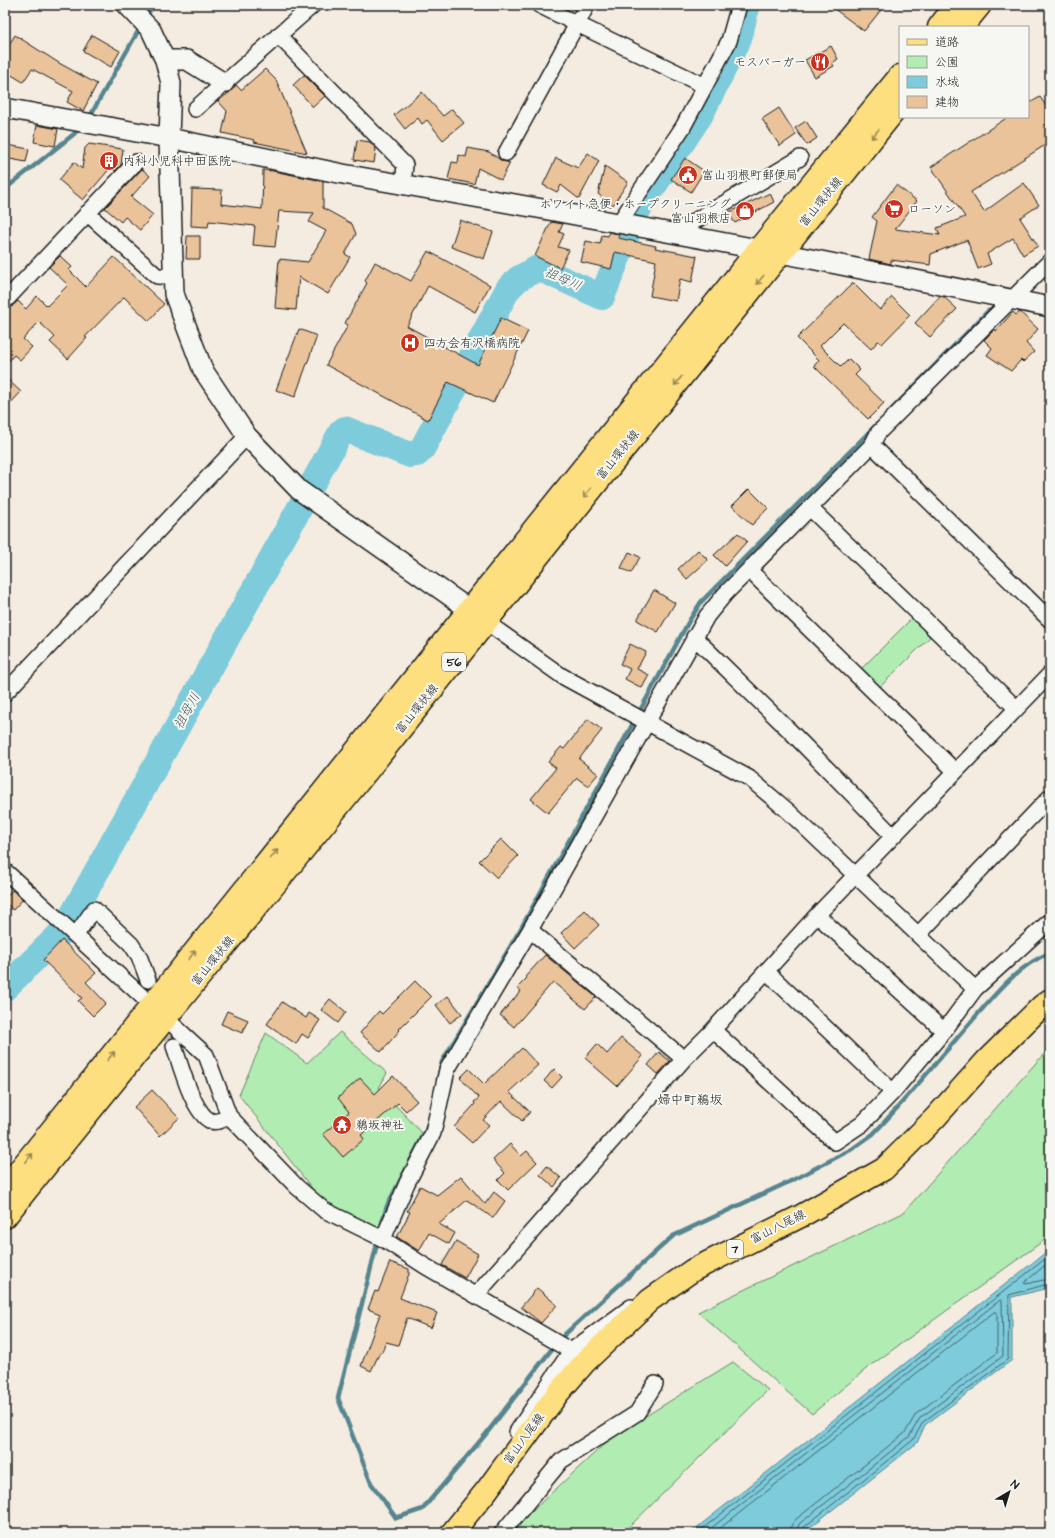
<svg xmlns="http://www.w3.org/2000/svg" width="1055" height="1538" font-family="'Architects Daughter','Klee One',sans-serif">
	<rect width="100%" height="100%" fill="#f4ece0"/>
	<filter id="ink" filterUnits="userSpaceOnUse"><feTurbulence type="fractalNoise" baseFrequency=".025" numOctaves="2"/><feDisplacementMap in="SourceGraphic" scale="8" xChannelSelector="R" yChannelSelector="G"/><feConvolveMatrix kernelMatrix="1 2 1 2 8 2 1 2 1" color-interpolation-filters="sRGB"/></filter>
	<g filter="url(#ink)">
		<!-- green -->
		<path fill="#b1ecb2" stroke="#668467" d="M912 618 930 637 880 687 861 669Z
			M340 1032 387 1073 379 1088 422 1133 383 1231 322 1201 239 1095 266 1033 307 1063Z
			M1050 1047V1236L866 1369 812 1414 698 1312 903 1213Z
			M733 1362 768 1390 623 1533H511L520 1522 612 1437Z"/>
		<!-- water -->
		<path fill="#7dcbdb" stroke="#56858f" d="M1050 1249V1295L1045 1289 1012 1297V1360L925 1425 917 1443 803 1533H690Z"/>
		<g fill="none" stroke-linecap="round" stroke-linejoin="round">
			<!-- shore -->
			<path stroke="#436268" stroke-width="1" d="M1050 1261 1024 1283 1026 1284 1043 1280 1050 1282
				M697 1533 1050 1255
				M705 1533 1000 1300H1002L1003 1356 920 1418 909 1437 799 1524 796 1533
				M714 1533 994 1312H997V1353L916 1414 905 1433 795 1520 791 1526 790 1533
				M801 1533 803 1528 913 1440 923 1422 1008 1359 1009 1295 1044 1285 1050 1289"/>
			<!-- stream -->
			<path stroke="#56858f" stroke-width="4.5" d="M146 17 153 5
				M89 118 141 26
				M5 189 74 134 81 127
				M887 414 988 311
				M438 1079 442 1062 520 930 689 621 701 602 876 425
				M379 1233 387 1206 426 1130 428 1123
				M378 1240 338 1398 371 1483 396 1518 423 1509 426 1505 486 1434 551 1350
				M564 1335 673 1236 793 1180 852 1149 873 1134C905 1101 934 1065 964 1030 988 1003 1016 965 1050 953"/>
			<!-- river -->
			<path stroke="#7dcbdb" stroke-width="26" d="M311 487 341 432 345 429 410 455 417 454 422 449 508 289 518 279 538 268 602 297 635 215 701 114 731 54 740 35 747 5
				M70 919 303 502
				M5 988 61 933"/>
		</g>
		<!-- building -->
		<path fill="#eac39a" stroke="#1c1c1c" d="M829 5H885L864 31Z
			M15 35 59 63 97 84 83 111 67 102 73 91 32 69 23 82 5 71V51Z
			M92 35 120 51 111 67 83 51Z
			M831 46 838 59 832 63 834 66 815 77 805 60Z
			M265 69 276 80 307 153 254 142 255 140 222 133 227 111 218 101 230 92 236 85 241 90Z
			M304 75 325 96 313 107 293 85Z
			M422 92 443 116 452 109 464 123 443 140 427 120 422 124 418 118 405 129 394 115Z
			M1040 97 1050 112V142L971 192 984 212 1024 183 1039 205 1020 218 1038 246 1023 255 1013 238 987 254 991 264 978 269 967 240 931 254 930 265 891 260V264L869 259 877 221 872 217 896 185 917 201 895 229 940 235 937 228 965 217 931 167 1008 117H1028V104Z
			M779 108 796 135 780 146 762 119Z
			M806 121 817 138 807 145 795 128Z
			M37 125 58 129 55 146 34 142Z
			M357 140 370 142 376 149 374 163 354 160Z
			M89 144 123 149 121 165 115 171 111 167 83 200 59 180 74 162 82 169 85 148Z
			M7 145 29 149 26 162 5 158Z
			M468 148 489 152 502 161 510 163 501 180 478 168 474 184 448 179 452 162 458 163 459 155 466 157Z
			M588 153 599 161 579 199 561 185 557 192 543 185 556 158 578 168Z
			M685 158 704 171 691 192 671 179Z
			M605 166 628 182 613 205 598 194Z
			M142 169 150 176 131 197 153 215 140 230 125 217 121 222 105 208Z
			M263 170 273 171 323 181V208L352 224 356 234 345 254 350 257 328 294 299 277 296 310 275 308 279 259 308 262 326 231 309 222 314 213 279 211 275 247 253 245 255 226 209 221 208 227 191 226 192 189 222 190 221 204 262 209Z
			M770 193 774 202 735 223 728 213Z
			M460 220 493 232 484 259 451 247Z
			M551 222 563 224 559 232 564 234 558 247 569 250 560 268 535 256Z
			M609 232 619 234 618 238 656 246 655 248 697 256 692 282 680 279 676 301 650 296 656 261 615 252 611 269 581 262 586 241 600 244 602 235 608 236Z
			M187 236H200V259H186Z
			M428 251 490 285 475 312 428 286 407 326 478 365 501 318 528 331 493 403 448 382 428 420 326 365 348 325 345 323 367 283 365 281 375 262 411 281Z
			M60 256 72 267 69 270 86 287 114 257 164 304 149 321 124 297 85 337 87 338 68 359 50 342 55 337 39 322 23 339 32 347 20 360 14 355 5 365V310L11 307 18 301 26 309 37 296 47 306 68 285 49 267Z
			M853 283 880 310 892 297 910 315 882 344 878 341 871 349 843 323 820 346 841 367 849 359 860 370 855 375 884 403 868 419 814 366 819 360 797 338Z
			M940 296 944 297 957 309 930 337 915 323Z
			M1013 312 1016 315 1020 312 1038 329 1026 343 1034 352 1023 362 1021 360 1011 371 987 355 992 348 984 340 995 329 996 331Z
			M299 329 317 336 295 397 276 390Z
			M5 377 21 392 5 409Z
			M749 489 768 508 752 525 732 506Z
			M738 533 747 541 725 566 714 555Z
			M698 550 708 560 687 579 678 569Z
			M629 552 640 557 631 573 621 568Z
			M654 590 675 603 658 632 637 620Z
			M630 644 646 652 637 669 649 675 642 688 625 679 630 669 620 664Z
			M588 719 602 730 579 759 598 774 588 786 577 778 548 813 531 799 556 768 548 762 561 747 564 749Z
			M501 839 518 856 497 878 479 861Z
			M12 890 23 899 13 910 5 903V898Z
			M585 910 599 925 575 948 561 933Z
			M62 940 96 973 86 982 106 1003 93 1016 78 1001 82 998 43 960Z
			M545 955 596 997 585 1009 553 982 514 1027 500 1015 521 991 517 988 527 978 525 977Z
			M415 981 431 997 399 1029 400 1030 381 1052 360 1033 379 1011 382 1014Z
			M448 996 462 1014 450 1023 436 1005Z
			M330 999 346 1012 338 1023 321 1010Z
			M282 1002 306 1018 309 1013 320 1020 308 1038 302 1034 296 1044 267 1024Z
			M227 1011 248 1020 242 1033 221 1024Z
			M621 1038 643 1056 617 1086 585 1058 597 1044 607 1054Z
			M522 1048 538 1065 509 1092 530 1112 522 1121 501 1101 483 1120 489 1125 472 1143 454 1127 475 1104 474 1102 479 1098 460 1078 469 1069 484 1084Z
			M659 1052 670 1061 658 1074 648 1065Z
			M554 1069 562 1077 552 1088 544 1081Z
			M393 1076 417 1101 406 1111 398 1103 361 1135 364 1139 343 1157 323 1134 349 1112 338 1098 360 1078 375 1094Z
			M152 1090 179 1118 160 1136 134 1107Z
			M510 1144 521 1156 527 1151 537 1162 508 1190 498 1180 505 1173 493 1160Z
			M547 1166 561 1178 554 1187 540 1175Z
			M461 1176 485 1204 494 1192 505 1201 493 1218 467 1200 439 1224 455 1233 449 1244 429 1233 419 1251 397 1237 410 1212 407 1211 420 1186 437 1195Z
			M456 1241 478 1254 465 1278 442 1265Z
			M390 1262 409 1269V1274L400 1298 437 1313 431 1328 407 1318 398 1345 386 1342 382 1352H380L371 1371 361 1366 380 1314 368 1309 375 1291 378 1292Z
			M537 1288 557 1305 541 1323 521 1307Z"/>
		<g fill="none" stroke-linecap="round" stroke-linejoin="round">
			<!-- minor-tunnel -->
			<path stroke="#c9c2b9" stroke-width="15" stroke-dasharray="15 8" stroke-linecap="butt" d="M162 1013 174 1046"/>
			<!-- minor casing -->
			<g stroke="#1c1c1c" stroke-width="18">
				<path id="minor" d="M539 5 577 24 587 5
					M278 35 405 165 403 184
					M195 109 313 5
					M506 153 577 24 705 86
					M87 213 157 276 173 277
					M619 223 683 127 729 41 739 5
					M673 234 800 158
					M5 301 136 162
					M872 445 1050 620
					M810 508 1016 708
					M749 570 955 771
					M486 622 562 676 749 778 788 811 975 989
					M694 637 793 734 893 836
					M5 693 247 436
					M5 871 206 1055 229 1116 297 1187 324 1210 383 1239 425 1266 571 1351
					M817 915 944 1031
					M530 930 684 1059
					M76 935 94 909 131 944 139 956 148 980
					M918 935 1050 797
					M767 972 893 1092
					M713 1030 835 1142 862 1124 893 1092 944 1031 975 989 1050 921
					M174 1046C180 1063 193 1114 211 1121 218 1123 224 1119 229 1116
					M383 1239 407 1183 433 1133 447 1070 530 930 707 616 725 594 872 445 878 433 1050 261
					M476 1295 684 1059 713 1030 817 915 1050 674
					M517 1432 571 1351 631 1307
					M502 1533 561 1461 637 1413 655 1384"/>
			</g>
			<!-- tertiary casing -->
			<g stroke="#1c1c1c" stroke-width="22">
				<path id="tertiary" d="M127 5 151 30 165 60 171 83 169 138 174 294 203 370 247 436 299 490 470 610
					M165 60H187L224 83
					M5 108 169 138 343 174 543 209 806 258 1050 307"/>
			</g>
			<!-- primary casing -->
			<g stroke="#1c1c1c" stroke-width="25">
				<path id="primary" d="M939 27 956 5
					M962 27 980 5
					M5 1188 758 250 900 76
					M5 1217C124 1067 247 920 367 771 545 549 721 325 900 104
					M452 1533 487 1490 558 1393 585 1362 650 1300 693 1270 801 1216 884 1169 935 1118 987 1060 1042 1006 1050 1000"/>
			</g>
			<!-- minor -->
			<use href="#minor" stroke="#f6f6f2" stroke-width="15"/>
			<!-- tertiary -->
			<use href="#tertiary" stroke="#f6f6f2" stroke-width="19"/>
			<!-- primary -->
			<use href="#primary" stroke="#fddf80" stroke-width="22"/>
		</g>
		<!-- one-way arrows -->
		<defs><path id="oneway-shaft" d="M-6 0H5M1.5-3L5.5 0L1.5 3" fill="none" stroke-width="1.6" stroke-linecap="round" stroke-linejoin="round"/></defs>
		<g stroke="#988753">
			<use href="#oneway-shaft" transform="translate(875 134) rotate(129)"/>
			<use href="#oneway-shaft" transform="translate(760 280) rotate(129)"/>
			<use href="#oneway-shaft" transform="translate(678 381) rotate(129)"/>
			<use href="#oneway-shaft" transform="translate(587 493) rotate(128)"/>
			<use href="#oneway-shaft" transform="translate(274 854) rotate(-51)"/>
			<use href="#oneway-shaft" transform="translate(192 955) rotate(-51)"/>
			<use href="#oneway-shaft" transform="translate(111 1056) rotate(-51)"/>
			<use href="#oneway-shaft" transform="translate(29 1158) rotate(-51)"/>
		</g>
	</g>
	<!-- icons -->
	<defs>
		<g id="restaurant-disc" transform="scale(1)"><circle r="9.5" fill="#c8321e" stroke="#f6f6f2"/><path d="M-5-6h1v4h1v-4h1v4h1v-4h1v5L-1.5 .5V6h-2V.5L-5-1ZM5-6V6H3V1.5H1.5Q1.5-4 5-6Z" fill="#fff"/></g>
		<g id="building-disc" transform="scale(1)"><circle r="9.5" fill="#c8321e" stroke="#f6f6f2"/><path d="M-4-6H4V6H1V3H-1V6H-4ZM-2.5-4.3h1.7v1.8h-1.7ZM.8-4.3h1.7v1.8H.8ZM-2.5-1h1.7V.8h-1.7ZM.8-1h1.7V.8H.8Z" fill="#fff"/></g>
		<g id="civic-disc" transform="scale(1)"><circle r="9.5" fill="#c8321e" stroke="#f6f6f2"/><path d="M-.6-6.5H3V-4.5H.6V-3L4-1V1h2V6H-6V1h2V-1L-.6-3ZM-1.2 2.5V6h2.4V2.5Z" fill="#fff"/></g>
		<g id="supermarket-disc" transform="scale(1)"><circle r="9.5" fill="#c8321e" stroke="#f6f6f2"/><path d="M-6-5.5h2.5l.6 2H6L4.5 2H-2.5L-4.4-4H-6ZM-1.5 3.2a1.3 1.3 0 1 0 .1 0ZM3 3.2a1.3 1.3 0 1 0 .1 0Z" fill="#fff"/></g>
		<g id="shop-disc" transform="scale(1)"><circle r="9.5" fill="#c8321e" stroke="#f6f6f2"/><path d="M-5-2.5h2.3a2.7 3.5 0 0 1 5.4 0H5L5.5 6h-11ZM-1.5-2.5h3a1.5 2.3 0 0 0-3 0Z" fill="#fff"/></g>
		<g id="hospital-disc" transform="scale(1)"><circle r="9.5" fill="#c8321e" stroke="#f6f6f2"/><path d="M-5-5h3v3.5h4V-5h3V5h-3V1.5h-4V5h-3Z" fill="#fff"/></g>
		<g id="temple-disc" transform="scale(1)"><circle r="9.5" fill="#c8321e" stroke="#f6f6f2"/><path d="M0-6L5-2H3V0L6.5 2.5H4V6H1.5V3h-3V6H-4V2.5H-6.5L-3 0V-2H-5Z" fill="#fff"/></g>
	</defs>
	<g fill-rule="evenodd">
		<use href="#restaurant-disc" x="820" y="62"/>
		<use href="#building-disc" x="109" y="161"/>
		<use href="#civic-disc" x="688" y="175"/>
		<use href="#supermarket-disc" x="894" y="209"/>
		<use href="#shop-disc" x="745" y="211"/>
		<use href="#hospital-disc" x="410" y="343"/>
		<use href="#temple-disc" x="342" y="1125"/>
	</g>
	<g text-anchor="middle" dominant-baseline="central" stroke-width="4" stroke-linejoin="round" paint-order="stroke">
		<!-- shield labels -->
		<g fill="#f6f6f2" stroke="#5d5d5c" stroke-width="1">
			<rect x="442" y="653" width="24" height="18" rx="3"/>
			<rect x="727" y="1240" width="16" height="18" rx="3"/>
		</g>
		<g font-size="11" font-weight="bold" fill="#1c1c1c">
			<text x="454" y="662">56</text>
			<text x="735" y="1249">7</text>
		</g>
		<!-- poi labels -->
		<g font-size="12" fill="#1c1c1c" stroke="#f6f6f2" text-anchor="start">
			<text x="806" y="62" text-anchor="end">モスバーガー</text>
			<text x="123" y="161">内科小児科中田医院</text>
			<text x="702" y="175">富山羽根町郵便局</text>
			<text x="731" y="204" text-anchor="end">ホワイト急便・ホープクリーニング<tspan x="731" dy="14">富山羽根店</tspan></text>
			<text x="908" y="209">ローソン</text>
			<text x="424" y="343">四方会有沢橋病院</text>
			<text x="356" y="1125">鵜坂神社</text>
		</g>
		<!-- street labels -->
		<g font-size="12" fill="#1c1c1c" stroke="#f6f6f2">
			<text transform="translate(821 202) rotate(-51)">富山環状線</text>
			<text transform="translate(618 455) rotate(-51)">富山環状線</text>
			<text transform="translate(417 709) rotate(-51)">富山環状線</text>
			<text transform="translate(213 961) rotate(-51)">富山環状線</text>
			<text transform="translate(778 1227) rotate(-27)">富山八尾線</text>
			<text transform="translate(524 1439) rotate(-54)">富山八尾線</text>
		</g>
		<!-- water labels -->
		<g font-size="13" font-style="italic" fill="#3e595f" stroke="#f6f6f2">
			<text transform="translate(563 279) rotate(24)">祖母川</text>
			<text transform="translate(187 711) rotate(-61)">祖母川</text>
		</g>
		<!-- neighbourhood labels -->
		<g font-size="13" fill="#1c1c1c" stroke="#f6f6f2">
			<text x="690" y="1100">婦中町鵜坂</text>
		</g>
	</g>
	<!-- margin -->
	<rect width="1055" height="1538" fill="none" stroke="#f6f6f2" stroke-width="20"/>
	<rect x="10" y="10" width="1035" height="1518" fill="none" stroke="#1c1c1c" stroke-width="1.5" filter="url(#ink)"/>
	<!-- legend -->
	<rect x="899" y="26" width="130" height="92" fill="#f6f6f2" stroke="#9f9f9c"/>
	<rect x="907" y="39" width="20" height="6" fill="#fddf80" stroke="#9f9f9c"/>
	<text x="935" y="46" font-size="12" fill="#1c1c1c">道路</text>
	<rect x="907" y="56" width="20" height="12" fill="#b1ecb2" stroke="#9f9f9c"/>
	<text x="935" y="66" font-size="12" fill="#1c1c1c">公園</text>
	<rect x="907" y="76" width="20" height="12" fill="#7dcbdb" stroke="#9f9f9c"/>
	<text x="935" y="86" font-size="12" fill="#1c1c1c">水域</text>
	<rect x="907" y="96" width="20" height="12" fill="#eac39a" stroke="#9f9f9c"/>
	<text x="935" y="106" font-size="12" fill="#1c1c1c">建物</text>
	<!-- north arrow -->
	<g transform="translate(1009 1492) rotate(38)" stroke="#f6f6f2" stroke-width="3" paint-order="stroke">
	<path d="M0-3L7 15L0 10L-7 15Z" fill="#1c1c1c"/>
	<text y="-6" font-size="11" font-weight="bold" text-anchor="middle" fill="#1c1c1c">N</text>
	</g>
</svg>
